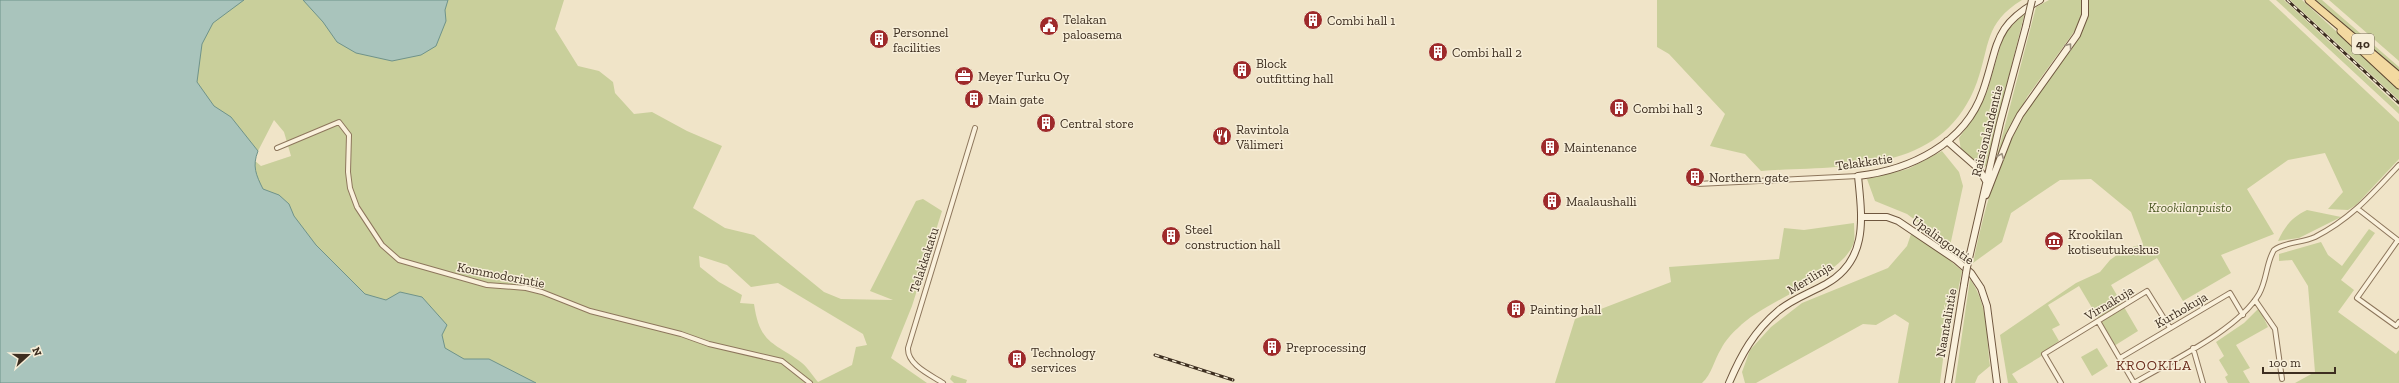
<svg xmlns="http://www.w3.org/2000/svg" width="2399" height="383" font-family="'Zilla Slab',serif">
	<rect width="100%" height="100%" fill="#f0e4c8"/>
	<!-- green -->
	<path fill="#c9cf9b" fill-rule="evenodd" d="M215 0H564L555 29 578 66 599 71 613 82 615 93 634 114 652 112 687 131 722 146 693 208 725 228 754 235 824 292 841 299 893 300 870 291 916 201 923 199 942 211 912 306 891 358 927 383H474L236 209 254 160 261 166 291 156 284 132 274 120 258 151 190 122 193 32ZM699 256 727 265 751 287 778 283 863 334 867 345 856 347 852 365 818 382C813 376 808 368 802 363 774 342 760 345 754 304L740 303 742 295 719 282 700 267Z
		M1657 0H2022C1984 23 1990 46 1977 82 1943 176 1843 165 1761 171L1745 154 1710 146 1725 114 1669 54 1657 47Z
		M2049 0H2082L2081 17 2076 29 2027 97 1997 156 2036 7Z
		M2087 0H2269L2399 122V159L2356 205 2348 210 2328 209 2343 192 2325 153 2288 160 2247 189 2274 234 2221 255 2231 273 2183 301 2157 258 2111 285 2122 304 2098 318 2079 286 2048 305 2060 325 2052 329 2059 341 2047 350 2040 357 2012 374 2018 383H2008L2000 335 2076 283 2100 272 2110 260 2125 249 2143 244 2131 212 2091 179 2060 180 2011 213 2002 242 1973 263C1985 206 2000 150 2031 101 2048 72 2094 35 2087 0Z
		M2276 0H2284L2399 107V114Z
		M2290 0H2302L2399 89V100Z
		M2315 0H2322L2399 67V72Z
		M2329 0H2399V61Z
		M2025 12 1986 166 1982 168 1961 150 1959 138 1979 109 1987 92 2004 34Z
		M1942 151 1959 172 1963 186 1950 246 1907 214 1875 201 1867 179 1908 169Z
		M2307 210 2341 217 2299 238 2278 241C2285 226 2292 217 2307 210Z
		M1854 223C1854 229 1855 236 1854 242 1844 276 1765 300 1738 328 1732 333 1725 341 1721 349 1714 360 1712 374 1702 383H1555L1575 319 1671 282 1669 267 1779 259 1784 228 1804 230Z
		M2369 229 2375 233 2341 280 2354 290 2338 312 2396 354 2399 350V383H2295L2315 372 2308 286 2292 260 2279 261V254L2321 242 2328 255 2342 266Z
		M1911 234 1944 255 1962 271 1952 319 1944 304V306L1948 320 1940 383H1898L1909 323 1895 314 1876 325 1863 324 1756 383H1745L1742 372 1750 350 1771 327 1802 303 1888 268 1907 246Z
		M1970 279C1989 306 1986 335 1990 366L1978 376 1975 383H1955Z
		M2124 307 2138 331 2114 346 2100 322Z
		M2259 308 2268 327 2236 345 2250 368 2243 371 2250 383H2228L2225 377 2228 375 2219 360 2224 356 2216 342 2244 323Z
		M2097 348 2108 366 2092 376 2081 357Z
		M952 375 967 380 966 383H954L950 379Z"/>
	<!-- water -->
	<path fill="#a9c4bc" stroke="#6f938a" d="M0 0H244L213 23 202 44 197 82 214 106 231 117 258 151C252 166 256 175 263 189L279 195 289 204 294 216 316 245 365 294 386 300 400 292 422 297 447 325 442 335 445 348 464 359H489L536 383H0Z
		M303 0H448L445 10 446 21 436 46 421 55 392 61 356 53 337 42 323 22Z"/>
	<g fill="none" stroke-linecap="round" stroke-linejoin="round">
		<!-- street casing -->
		<g stroke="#8d765c" stroke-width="6">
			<path id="street" d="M277 148 339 122 349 135 348 172 350 188 357 207 382 245 399 260 487 285 526 288 542 292 590 311 681 334 709 344 782 361 810 383
				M1697 184 1858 176
				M2358 209 2399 241
				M2398 240 2357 298 2396 326 2399 322
				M2255 300 2275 329 2282 379
				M2098 321 2134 383
				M2193 348 2203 383
				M2120 358 2230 293 2243 315
				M943 383C931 375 907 365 908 348L975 128
				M2061 383 2044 354 2147 291 2170 328
				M2134 383C2171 361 2238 330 2259 294 2267 280 2266 263 2274 250 2284 242 2302 243 2315 237 2351 219 2372 194 2399 165"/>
		</g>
		<!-- secondary casing -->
		<g stroke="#6f573f" stroke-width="8">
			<path id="secondary" d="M1947 141 1979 169 1986 181
				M1986 195 2009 136 2020 115 2077 35 2085 15V0
				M1862 217H1887L1898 221 1956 260 1971 273 1981 288 1987 306 1997 383
				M1967 267 2000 123 2026 26
				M1729 383C1741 355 1754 331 1778 311 1792 299 1810 293 1826 284 1869 260 1862 217 1858 176 1910 170 1965 144 1983 91 1999 45 1992 26 2040 0
				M1948 383 1964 285"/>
		</g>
		<!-- primary casing -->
		<g stroke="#5b4430" stroke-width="9">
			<path id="primary" d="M2309 0 2399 76
				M2341 31 2399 85"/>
		</g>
		<!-- street -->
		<use href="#street" stroke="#faf1dc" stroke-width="4"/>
		<!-- secondary -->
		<use href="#secondary" stroke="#faf1dc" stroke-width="6"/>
		<!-- primary -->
		<use href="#primary" stroke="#f3d9a0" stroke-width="7"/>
		<!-- rail casing -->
		<g stroke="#3d2e20" stroke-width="3">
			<path id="rail" d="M2287 0 2399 103
				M1155 355 1233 380"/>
		</g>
		<!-- rail -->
		<use href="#rail" stroke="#f7eed8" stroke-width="1.5" stroke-dasharray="4.5" stroke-linecap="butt"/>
		<!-- secondary-bridge casing -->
		<g stroke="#6f573f" stroke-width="8" stroke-linecap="butt">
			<path id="secondary-bridge" d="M2026 26 2032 0
				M1964 285 1967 267"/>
		</g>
		<!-- secondary-bridge -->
		<use href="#secondary-bridge" stroke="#faf1dc" stroke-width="6"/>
	</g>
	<!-- one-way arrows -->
	<defs><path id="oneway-chevron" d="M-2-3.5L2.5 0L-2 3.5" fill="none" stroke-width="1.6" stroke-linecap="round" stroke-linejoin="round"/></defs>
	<g stroke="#9c907e">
		<use href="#oneway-chevron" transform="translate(2069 46) rotate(-53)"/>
		<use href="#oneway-chevron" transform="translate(2001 156) rotate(-68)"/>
	</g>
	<!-- icons -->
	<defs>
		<g id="building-disc" transform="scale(1)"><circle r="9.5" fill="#9e2a2b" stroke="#f7eed8"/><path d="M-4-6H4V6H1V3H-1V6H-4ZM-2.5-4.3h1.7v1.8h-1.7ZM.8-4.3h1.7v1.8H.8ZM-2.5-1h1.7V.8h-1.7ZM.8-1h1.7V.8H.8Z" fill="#fff"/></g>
		<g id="civic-disc" transform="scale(1)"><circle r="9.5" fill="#9e2a2b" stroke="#f7eed8"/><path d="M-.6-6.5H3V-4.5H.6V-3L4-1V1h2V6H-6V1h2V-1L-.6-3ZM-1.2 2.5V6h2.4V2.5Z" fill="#fff"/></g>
		<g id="office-disc" transform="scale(1)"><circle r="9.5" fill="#9e2a2b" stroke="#f7eed8"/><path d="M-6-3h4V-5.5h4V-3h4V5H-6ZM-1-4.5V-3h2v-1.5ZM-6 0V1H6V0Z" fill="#fff"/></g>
		<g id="restaurant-disc" transform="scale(1)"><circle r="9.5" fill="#9e2a2b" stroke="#f7eed8"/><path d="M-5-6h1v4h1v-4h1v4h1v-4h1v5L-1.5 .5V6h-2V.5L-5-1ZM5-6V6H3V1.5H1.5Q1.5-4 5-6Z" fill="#fff"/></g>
		<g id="museum-disc" transform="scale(1)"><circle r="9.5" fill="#9e2a2b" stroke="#f7eed8"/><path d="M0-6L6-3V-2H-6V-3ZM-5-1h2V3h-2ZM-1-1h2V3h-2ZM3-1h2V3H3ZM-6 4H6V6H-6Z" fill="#fff"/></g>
	</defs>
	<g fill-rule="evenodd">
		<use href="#building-disc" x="1313" y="20"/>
		<use href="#civic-disc" x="1049" y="26"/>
		<use href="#building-disc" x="879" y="39"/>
		<use href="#building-disc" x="1438" y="52"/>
		<use href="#building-disc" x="1242" y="70"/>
		<use href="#office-disc" x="964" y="76"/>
		<use href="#building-disc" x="974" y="99"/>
		<use href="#building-disc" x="1619" y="108"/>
		<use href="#building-disc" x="1046" y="123"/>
		<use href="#restaurant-disc" x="1222" y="136"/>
		<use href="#building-disc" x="1550" y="147"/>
		<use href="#building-disc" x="1695" y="177"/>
		<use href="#building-disc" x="1552" y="201"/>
		<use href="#building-disc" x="1171" y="236"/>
		<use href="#museum-disc" x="2054" y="241"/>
		<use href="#building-disc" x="1516" y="309"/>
		<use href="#building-disc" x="1272" y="347"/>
		<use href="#building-disc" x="1017" y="359"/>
	</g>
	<g text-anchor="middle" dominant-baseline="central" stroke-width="3" stroke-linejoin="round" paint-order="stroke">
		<!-- shield labels -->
		<rect fill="#f7eed8" stroke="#756857" stroke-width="1" x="2352" y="34" width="22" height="20" rx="3"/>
		<g font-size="12" font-weight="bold" fill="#3d2e20">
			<text x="2363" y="44">40</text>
		</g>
		<!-- poi labels -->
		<g font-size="13" fill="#3d2e20" stroke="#f7eed8" text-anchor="start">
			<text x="1063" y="19">Telakan<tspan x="1063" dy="15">paloasema</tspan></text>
			<text x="1327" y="20">Combi hall 1</text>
			<text x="893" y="32">Personnel<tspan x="893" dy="15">facilities</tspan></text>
			<text x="1452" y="52">Combi hall 2</text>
			<text x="1256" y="63">Block<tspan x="1256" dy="15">outfitting hall</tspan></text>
			<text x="978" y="76">Meyer Turku Oy</text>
			<text x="988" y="99">Main gate</text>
			<text x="1633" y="108">Combi hall 3</text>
			<text x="1060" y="123">Central store</text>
			<text x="1236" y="129">Ravintola<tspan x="1236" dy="15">Välimeri</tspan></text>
			<text x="1564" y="147">Maintenance</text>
			<text x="1709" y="177">Northern gate</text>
			<text x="1566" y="201">Maalaushalli</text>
			<text x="1185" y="229">Steel<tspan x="1185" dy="15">construction hall</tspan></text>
			<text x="2068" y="234">Krookilan<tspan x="2068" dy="15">kotiseutukeskus</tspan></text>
			<text x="1530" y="309">Painting hall</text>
			<text x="1286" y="347">Preprocessing</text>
			<text x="1031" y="352">Technology<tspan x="1031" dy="15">services</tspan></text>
		</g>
		<!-- street labels -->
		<g font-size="13" fill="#3d2e20" stroke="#f7eed8">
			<text transform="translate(1987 131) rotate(-76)">Raisionlahdentie</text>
			<text transform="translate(1864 162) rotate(-8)">Telakkatie</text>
			<text transform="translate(1943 240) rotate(36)">Upalingontie</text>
			<text transform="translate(924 260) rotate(-72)">Telakkakatu</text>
			<text transform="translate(501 275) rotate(11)">Kommodorintie</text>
			<text transform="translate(1810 278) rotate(-31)">Merilinja</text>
			<text transform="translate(2109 303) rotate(-31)">Virnakuja</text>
			<text transform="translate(2181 310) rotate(-30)">Kurhokuja</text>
			<text transform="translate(1946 323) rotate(-80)">Naantalintie</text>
		</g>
		<!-- park labels -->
		<g font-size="13" font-style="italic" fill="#4d5a26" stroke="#f7eed8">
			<text x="2190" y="207">Krookilanpuisto</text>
		</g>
		<!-- neighbourhood labels -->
		<g font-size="14" letter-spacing="1" fill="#6b2e1e" stroke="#f7eed8">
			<text x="2154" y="365">KROOKILA</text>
		</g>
	</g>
	<!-- north arrow -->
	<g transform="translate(28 355) rotate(69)" stroke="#f7eed8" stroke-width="3" paint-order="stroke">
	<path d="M0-3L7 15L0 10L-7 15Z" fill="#3d2e20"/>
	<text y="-6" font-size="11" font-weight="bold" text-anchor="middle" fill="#3d2e20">N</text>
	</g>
	<!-- scale -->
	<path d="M2263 367v6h72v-6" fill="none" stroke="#3d2e20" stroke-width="2"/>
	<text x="2269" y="367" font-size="12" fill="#3d2e20" stroke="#f7eed8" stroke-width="3" paint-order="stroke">100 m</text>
</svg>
